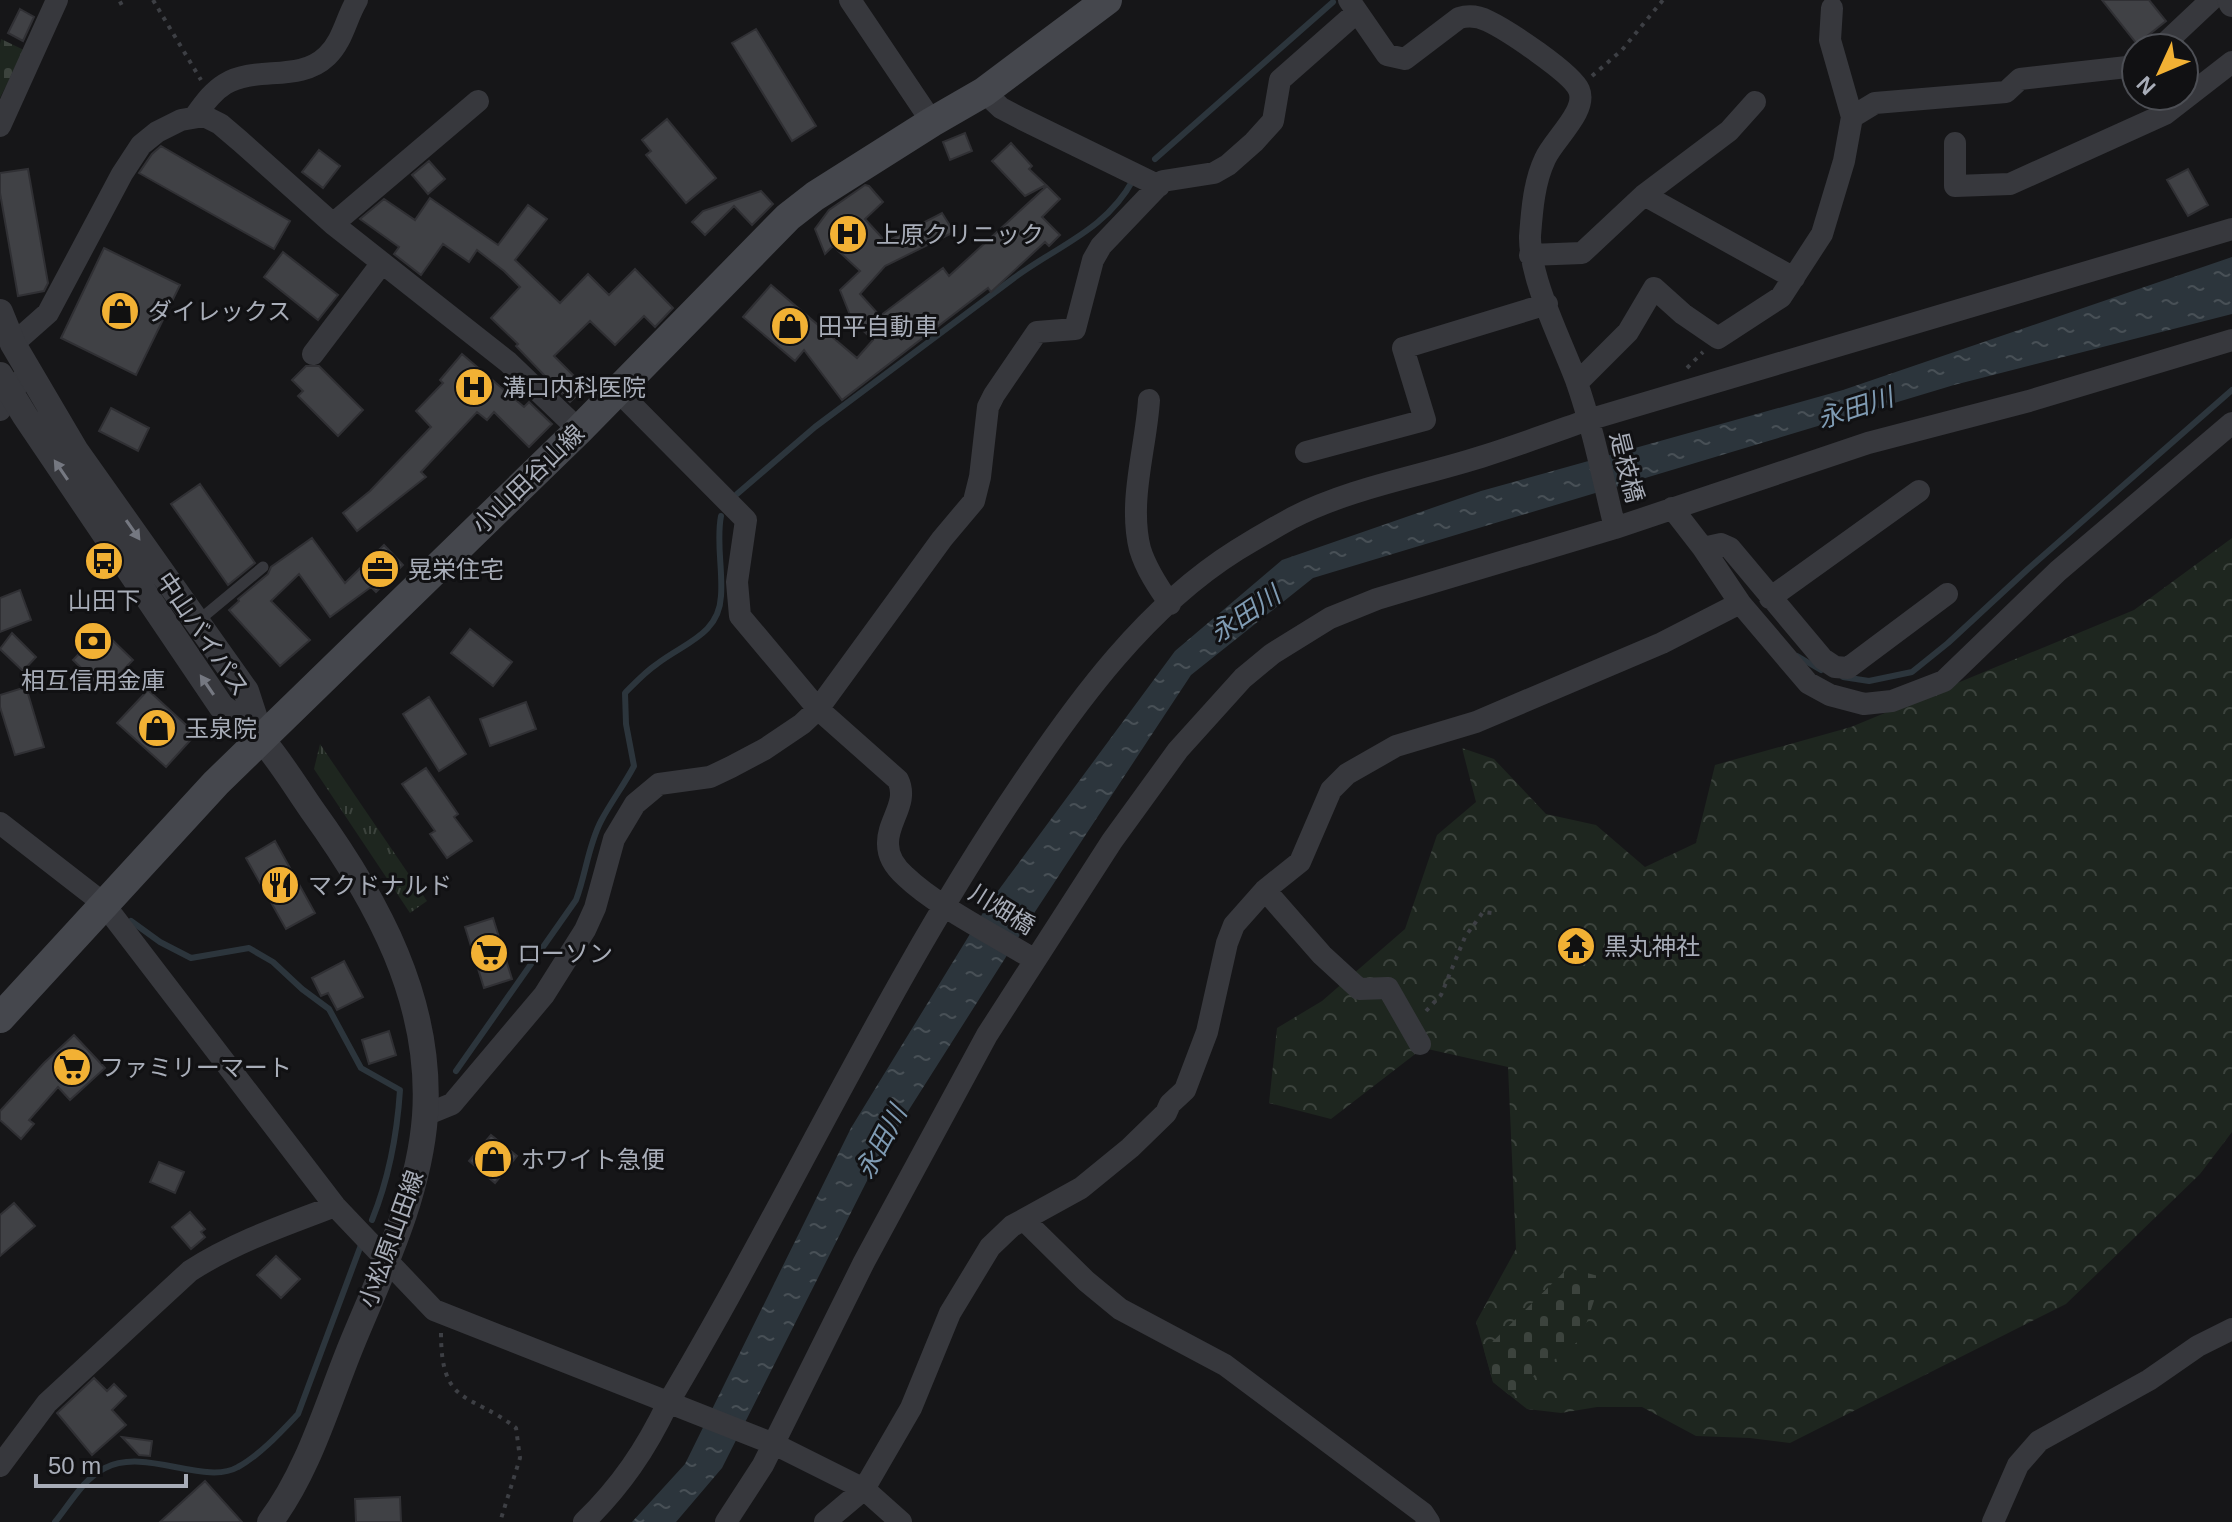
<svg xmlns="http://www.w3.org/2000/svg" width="2232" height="1522" font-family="Arial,'Noto Sans JP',sans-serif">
	<defs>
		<pattern id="grass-tufts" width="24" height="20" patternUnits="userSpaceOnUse" patternTransform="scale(2)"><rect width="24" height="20" fill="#1e261f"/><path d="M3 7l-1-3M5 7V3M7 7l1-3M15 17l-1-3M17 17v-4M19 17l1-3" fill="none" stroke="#3c433d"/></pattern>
		<pattern id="forest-crowns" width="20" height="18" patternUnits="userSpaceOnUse" patternTransform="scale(2)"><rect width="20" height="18" fill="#1e261f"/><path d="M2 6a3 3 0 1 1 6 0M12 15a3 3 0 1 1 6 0" fill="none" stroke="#3c433d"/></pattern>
		<pattern id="cemetery-stones" width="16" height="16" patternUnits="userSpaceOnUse" patternTransform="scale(2)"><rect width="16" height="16" fill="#1e261f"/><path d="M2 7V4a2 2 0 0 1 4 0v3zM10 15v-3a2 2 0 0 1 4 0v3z" fill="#3c433d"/></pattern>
		<pattern id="water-ripples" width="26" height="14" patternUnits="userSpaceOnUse" patternTransform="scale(2)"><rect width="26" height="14" fill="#2c353c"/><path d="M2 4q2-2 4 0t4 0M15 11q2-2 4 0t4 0" fill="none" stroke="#485056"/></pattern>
	</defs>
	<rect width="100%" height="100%" fill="#161618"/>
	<!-- grass -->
	<path fill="url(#grass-tufts)" d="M320 744 427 901 410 913 314 769Z"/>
	<!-- forest -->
	<path fill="url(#forest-crowns)" d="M2232 538V1132L2200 1174 2066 1304 1790 1443 1750 1438 1696 1436 1642 1407H1597L1561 1413 1527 1409 1493 1382 1476 1322 1516 1249 1508 1067 1423 1048 1331 1119 1269 1103 1277 1028 1322 1001 1405 929 1437 835 1476 802 1462 748 1494 759 1546 814 1596 825 1645 867 1696 843 1715 765 1851 727 2134 610Z"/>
	<!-- cemetery -->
	<path fill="url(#cemetery-stones)" d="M1 39 24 50 0 98V44Z
		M1568 1268 1602 1277 1581 1339 1509 1395 1493 1382 1484 1350Z"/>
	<!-- water -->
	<path fill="url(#water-ripples)" d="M2232 257V314L1954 385 1313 578 1191 675 1023 930 879 1157 722 1468 676 1522H632L685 1464 851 1128 989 903 1175 651 1282 560 1481 491 1843 390Z"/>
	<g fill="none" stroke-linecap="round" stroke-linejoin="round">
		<!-- stream -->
		<path stroke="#2c353c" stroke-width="6" d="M1155 159 1333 2
			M737 494 815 427 1014 278C1057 246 1106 230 1133 180
			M1797 656 1821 670
			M1843 677 1869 681 1912 672 1948 643 2028 569 2232 390
			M131 921 160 942 191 958 249 948 273 962 302 989 329 1009 361 1068 400 1090C397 1136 389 1178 372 1220
			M456 1071 576 900C586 874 588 846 601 821 611 802 624 785 634 766L626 724 625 693C635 683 645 672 657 664 684 643 719 635 721 596 723 569 716 542 721 516
			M55 1522C70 1504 83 1479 105 1468 145 1447 205 1486 238 1467 260 1455 281 1432 298 1414L361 1245"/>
	</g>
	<!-- building -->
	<path fill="#404145" stroke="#303034" stroke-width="2" d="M2102 0H2149L2166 21 2137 44Z
		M20 9 34 17 23 41 8 33Z
		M756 29 816 126 792 141 732 43Z
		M667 119 716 178 686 203 646 155 651 151 642 140Z
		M965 133 972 151 950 160 943 142Z
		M1011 143 1032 166 1029 169 1046 185 1025 196 992 161Z
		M161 146 290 221 274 249 139 173 152 154Z
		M319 150 340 166 323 188 302 172Z
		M429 161 445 179 428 194 412 175Z
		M28 169 48 283 44 291 18 296 0 193V173Z
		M2188 169 2208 205 2188 216 2167 180Z
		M865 185 869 186 883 202 865 219 886 242 942 213 954 232 885 266 860 294 880 316 943 268 949 276 1047 186 1060 199 1042 217 1060 235 1049 246 1045 242 991 292 988 288 842 400 804 350 795 361 743 317 771 285 857 358 873 340 852 320 840 290 860 271 833 246 825 254 815 229 829 210Z
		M761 191 773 204 752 225 734 206 705 235 692 222 703 211Z
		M430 198 498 245 528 205 547 219 515 260 560 303 588 274 609 295 635 269 673 308 655 327 644 316 615 345 590 321 554 356 585 387 570 402 516 346 518 344 491 318 520 287 504 271 477 250 469 262 443 244 421 275 394 254 399 247 360 219 384 199 415 220Z
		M104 248 180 285 136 375 61 338Z
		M283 252 338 295 318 320 264 277Z
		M462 354 524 407 529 402 552 424 529 447 494 412 487 420 477 412 421 472 426 477 357 531 343 513 370 491 431 427 416 411 443 383 440 380Z
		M306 366H319L363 410 338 436 298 396 303 391 292 380Z
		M111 408 149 428 138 451 99 431Z
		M200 484 255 563 228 585 171 504Z
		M312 538 345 583 384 545 403 565 376 592 371 587 330 617 299 574 271 601 310 640 280 666 229 610 239 601 238 599 268 574 271 567Z
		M20 590 31 620 0 632V598Z
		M470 629 512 662 493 686 451 653Z
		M102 630 133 660 104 690 73 660Z
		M12 633 36 657 23 671 0 649Z
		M26 687 44 747 15 755 0 707V695Z
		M148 690 196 734 166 767 117 723Z
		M429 697 466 754 439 771 403 714Z
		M526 702 536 729 490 746 480 719Z
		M426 768 458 814 454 817 472 841 447 858 430 834 435 831 402 784Z
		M275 841 315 913 286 929 246 858Z
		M493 918 512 979 484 988 465 927Z
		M344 961 363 997 337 1010 328 993 321 996 312 978Z
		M389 1031 396 1055 369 1064 362 1040Z
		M74 1035 105 1068 70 1100 58 1087 29 1120 34 1124 21 1139 0 1120V1111L44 1063Z
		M491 1135 517 1156 495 1183 469 1161Z
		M159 1162 184 1172 175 1193 150 1182Z
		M14 1203 35 1226 0 1256V1215Z
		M190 1212 205 1229 201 1232 205 1237 191 1249 172 1227Z
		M276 1256 300 1279 281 1298 257 1275Z
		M94 1378 107 1391 114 1384 126 1396 112 1410 126 1425 92 1455 57 1413Z
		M122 1437 152 1441 150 1456 139 1455Z
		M205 1481 242 1522H160Z
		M400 1497 401 1522H356L355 1499Z"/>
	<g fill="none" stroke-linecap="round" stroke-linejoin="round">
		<!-- path -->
		<path stroke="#3d3f44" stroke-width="4" stroke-dasharray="4 6" stroke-linecap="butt" d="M153 0 201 80
			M119 4 127 0
			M1592 76 1622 50 1663 0
			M1687 368 1703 352
			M1426 1011 1441 995 1465 937 1483 912 1492 913
			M441 1333C441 1408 471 1392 516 1428L520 1458 500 1522"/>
		<!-- service -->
		<path stroke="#37383d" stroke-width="11" d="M198 621 263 567"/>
		<!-- minor -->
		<path stroke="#37383d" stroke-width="22" d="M850 0 932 122
			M1349 0 1387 55 1405 59 1459 18C1469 15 1478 16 1488 21 1507 30 1572 73 1579 90 1588 111 1553 140 1545 159 1534 182 1532 210 1530 236 1529 278 1561 340 1576 380 1593 428 1603 479 1615 528
			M2160 48 2211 0
			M984 92 1001 108 1022 119 1159 186
			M195 116C204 104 212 92 225 84 256 65 299 83 327 56 343 41 346 18 357 0
			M1852 117 1875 103 2006 92 2020 79 2136 66
			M0 126 57 0
			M1955 143V186L2010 184 2165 114 2232 62
			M1644 195 1794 278
			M333 224 478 101
			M1530 255 1582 253 1644 195 1729 131 1755 102
			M13 344 48 313 122 174 141 145 157 132 181 120 204 116 220 124 240 141 333 224 508 362 579 430
			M313 354 382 263
			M1577 383 1628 332 1654 288 1683 314 1718 338 1781 297 1822 234 1844 161 1852 117 1830 40 1832 8
			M618 391 746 520 737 582 740 616 818 709 898 780C909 803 887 821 888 844 888 857 896 868 905 876 936 906 996 936 1035 960
			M1149 400C1146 448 1128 501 1140 549 1146 569 1158 587 1170 604
			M0 410 20 381
			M1306 452 1425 420 1403 348 1547 304
			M1672 508 1703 548 1740 603 1808 683 1830 695 1864 704 1892 701 1944 681 2058 571 2232 423
			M1703 548 1721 544 1730 548 1823 659 1835 667 1848 668 1947 594
			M1770 598 1919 491
			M0 823 103 903 335 1206 434 1310 774 1444 864 1489 901 1522
			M1265 890 1322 955 1359 989 1388 988 1420 1044
			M425 1115 452 1104 544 995 585 930 595 908 614 839 635 804 659 784 710 777 731 767 765 749 802 724 818 709 942 539 974 501 980 477 988 407 994 395 1037 332 1075 329 1093 260 1101 246 1163 181 1214 173 1228 165 1254 142 1273 121 1280 80 1356 13
			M1024 1220 1086 1281 1120 1309 1225 1365 1423 1513 1429 1522
			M0 1466 47 1403 190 1271C235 1242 285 1225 335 1206
			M584 1522C621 1486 646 1449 668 1403 789 1200 886 984 1019 788 1078 700 1146 607 1237 550 1255 539 1274 528 1292 518 1352 487 1423 476 1487 455 1521 444 1554 432 1588 420L2232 229
			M726 1522 763 1465 864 1262 987 1035 1112 841 1178 750 1243 678 1272 654 1330 618 1377 599 1615 528 1868 443 2029 401 2232 340
			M825 1522 864 1489 911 1408 950 1313 990 1247 1012 1226 1081 1188 1130 1148 1166 1113 1170 1104 1185 1090 1207 1032 1227 943 1234 925 1265 890 1300 862 1331 790 1347 774 1396 746 1476 722 1662 643 1740 603
			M1993 1522 2018 1465 2039 1441 2149 1380 2198 1346 2232 1329"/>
		<!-- tertiary -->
		<path stroke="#37383d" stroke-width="26" d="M2230 0 2232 4
			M0 312 13 344 76 451 246 691 262 740
			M0 375 25 416 221 706C234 717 251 728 263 741 281 762 296 787 312 810 377 900 433 1001 425 1116 419 1197 381 1273 351 1346 327 1405 308 1472 270 1522"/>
		<!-- secondary -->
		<path stroke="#45474d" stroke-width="30" d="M0 1018 216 783 579 430 788 217 815 196 932 122 984 92 1107 0"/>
	</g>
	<!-- one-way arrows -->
	<defs><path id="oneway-solid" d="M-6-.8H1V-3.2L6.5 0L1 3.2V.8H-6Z" transform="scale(2)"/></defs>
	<g fill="#757881">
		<use href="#oneway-solid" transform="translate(61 470) rotate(-124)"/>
		<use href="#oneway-solid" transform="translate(133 530) rotate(55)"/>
		<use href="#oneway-solid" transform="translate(207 685) rotate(-124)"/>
	</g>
	<!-- icons -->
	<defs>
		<g id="hospital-disc" transform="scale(2)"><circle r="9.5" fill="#f2b134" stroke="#111113"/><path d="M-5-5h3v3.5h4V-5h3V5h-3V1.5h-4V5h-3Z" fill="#111"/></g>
		<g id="shop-disc" transform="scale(2)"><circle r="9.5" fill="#f2b134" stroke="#111113"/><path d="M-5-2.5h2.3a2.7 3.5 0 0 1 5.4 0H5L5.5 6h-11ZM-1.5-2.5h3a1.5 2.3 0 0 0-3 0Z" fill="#111"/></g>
		<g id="bus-disc" transform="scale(2)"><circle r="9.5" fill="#f2b134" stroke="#111113"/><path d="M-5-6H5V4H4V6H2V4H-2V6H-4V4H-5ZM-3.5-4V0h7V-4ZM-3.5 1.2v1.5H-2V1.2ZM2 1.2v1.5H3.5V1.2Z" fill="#111"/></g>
		<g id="office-disc" transform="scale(2)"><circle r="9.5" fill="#f2b134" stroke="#111113"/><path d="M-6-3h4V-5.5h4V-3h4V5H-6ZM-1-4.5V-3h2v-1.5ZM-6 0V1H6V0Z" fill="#111"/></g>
		<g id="bank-disc" transform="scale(2)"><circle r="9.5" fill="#f2b134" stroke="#111113"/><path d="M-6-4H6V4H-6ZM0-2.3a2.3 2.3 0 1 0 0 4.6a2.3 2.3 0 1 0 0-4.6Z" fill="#111"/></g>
		<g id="restaurant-disc" transform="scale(2)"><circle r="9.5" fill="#f2b134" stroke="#111113"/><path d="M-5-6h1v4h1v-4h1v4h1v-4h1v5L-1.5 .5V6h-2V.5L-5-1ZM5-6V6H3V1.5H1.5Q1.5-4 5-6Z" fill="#111"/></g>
		<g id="temple-disc" transform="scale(2)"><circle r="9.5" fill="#f2b134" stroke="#111113"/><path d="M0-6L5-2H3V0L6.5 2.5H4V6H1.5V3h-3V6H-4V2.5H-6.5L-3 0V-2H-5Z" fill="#111"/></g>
		<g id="supermarket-disc" transform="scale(2)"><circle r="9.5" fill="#f2b134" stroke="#111113"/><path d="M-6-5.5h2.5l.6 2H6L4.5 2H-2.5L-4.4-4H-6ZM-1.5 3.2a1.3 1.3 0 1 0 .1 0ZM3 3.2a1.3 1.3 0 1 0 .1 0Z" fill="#111"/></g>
	</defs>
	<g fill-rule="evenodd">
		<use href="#hospital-disc" x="848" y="234"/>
		<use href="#shop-disc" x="120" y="311"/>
		<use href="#shop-disc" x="790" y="326"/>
		<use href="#hospital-disc" x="474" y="387"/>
		<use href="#bus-disc" x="104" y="561"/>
		<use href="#office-disc" x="380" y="569"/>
		<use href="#bank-disc" x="93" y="641"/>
		<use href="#shop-disc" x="157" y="728"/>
		<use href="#restaurant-disc" x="280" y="885"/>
		<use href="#temple-disc" x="1576" y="946"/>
		<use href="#supermarket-disc" x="489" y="953"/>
		<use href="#supermarket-disc" x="72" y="1067"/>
		<use href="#shop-disc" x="493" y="1159"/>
	</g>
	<g text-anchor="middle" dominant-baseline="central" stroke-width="6" stroke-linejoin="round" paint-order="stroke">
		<!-- poi labels -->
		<g font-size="24" fill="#a8adb8" stroke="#111113" text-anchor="start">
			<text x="876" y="234">上原クリニック</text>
			<text x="148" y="311">ダイレックス</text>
			<text x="818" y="326">田平自動車</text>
			<text x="502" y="387">溝口内科医院</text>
			<text x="408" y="569">晃栄住宅</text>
			<text x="104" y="600" text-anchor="middle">山田下</text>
			<text x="93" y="680" text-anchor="middle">相互信用金庫</text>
			<text x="185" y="728">玉泉院</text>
			<text x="308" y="885">マクドナルド</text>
			<text x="1604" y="946">黒丸神社</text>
			<text x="517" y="953">ローソン</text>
			<text x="100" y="1067">ファミリーマート</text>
			<text x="521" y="1159">ホワイト急便</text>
		</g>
		<!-- street labels -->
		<g font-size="24" fill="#a8adb8" stroke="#111113">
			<text transform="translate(1627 467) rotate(76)">是枝橋</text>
			<text transform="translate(528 479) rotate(-44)">小山田谷山線</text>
			<text transform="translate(203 634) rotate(56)">中山バイパス</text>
			<text transform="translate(1002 909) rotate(32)">川畑橋</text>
			<text transform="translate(391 1239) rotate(-70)">小松原山田線</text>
		</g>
		<!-- water labels -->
		<g font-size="26" font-style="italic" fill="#7f9bb3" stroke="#111113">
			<text transform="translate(1855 408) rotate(-18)">永田川</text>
			<text transform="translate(1245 614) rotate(-34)">永田川</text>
			<text transform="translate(881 1142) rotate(-62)">永田川</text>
		</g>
	</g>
	<!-- north arrow -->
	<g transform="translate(2160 72) rotate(226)"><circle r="38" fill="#111113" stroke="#4d4f55" stroke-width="2"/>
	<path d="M0-6L14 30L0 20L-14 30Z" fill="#f2b134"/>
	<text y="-12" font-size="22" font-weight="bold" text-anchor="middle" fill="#a8adb8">N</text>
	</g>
	<!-- scale -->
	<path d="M36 1474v12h150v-12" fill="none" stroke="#a8adb8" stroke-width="4"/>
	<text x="48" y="1474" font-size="24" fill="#a8adb8" stroke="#111113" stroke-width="6" paint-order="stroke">50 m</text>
</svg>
